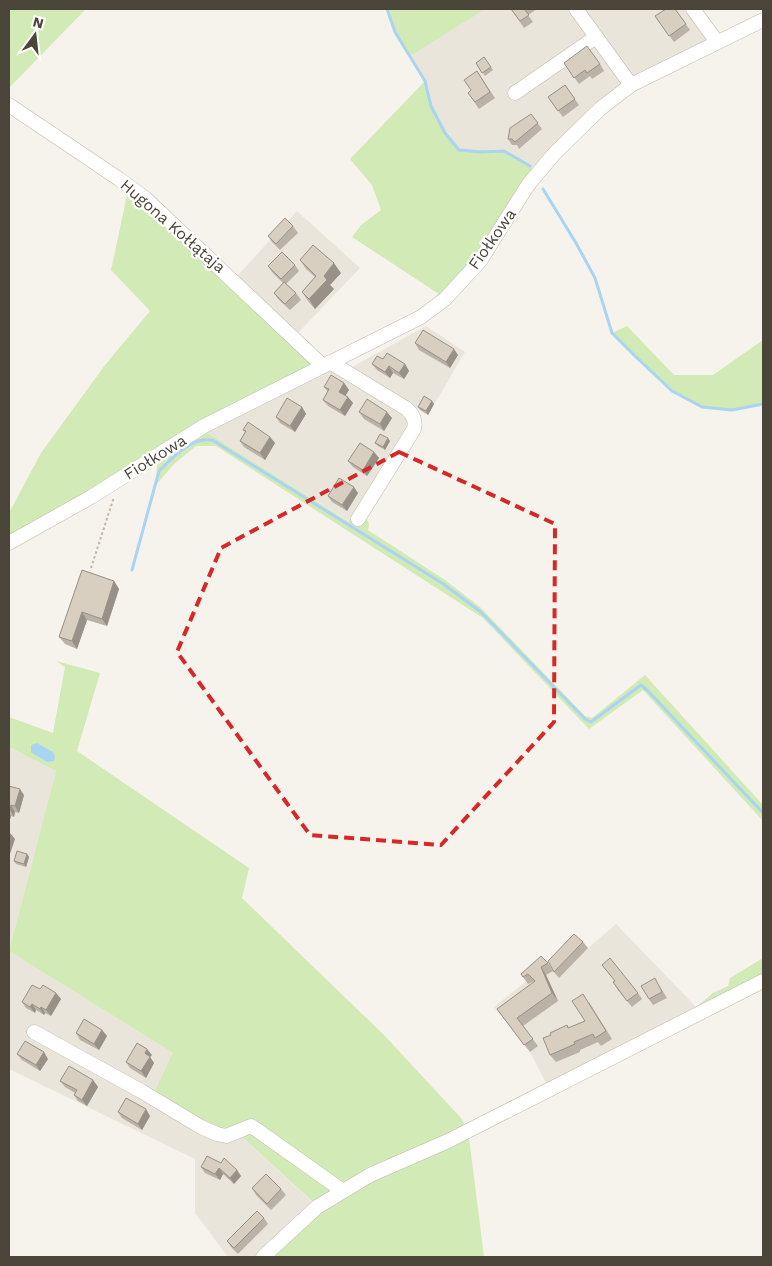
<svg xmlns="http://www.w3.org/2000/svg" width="772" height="1266" font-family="'Work Sans',sans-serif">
	<rect width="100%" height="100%" fill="#f6f3ec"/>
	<!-- residential -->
	<path fill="#eae5da" d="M387 9H572L622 80 621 88 533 171 459 150 445 133 431 106 425 81 395 32Z
		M580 9H689L708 41 635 79 628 76Z
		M297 211 360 268 298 333 237 276Z
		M426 326 465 352 428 415 352 367Z
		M330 371 408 418 410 425 350 522 206 432Z
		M9 747 56 771 9 951 173 1053 237 1132 317 1207 263 1257H228L195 1213V1159L9 1069Z
		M616 924 701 1012 549 1089 530 1052 494 1007 530 978 551 968 578 940 588 948Z"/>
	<!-- green -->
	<path fill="#d2eab5" d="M9 9H86L9 88Z
		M387 9H485L410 56 395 32Z
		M425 81C432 110 439 126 459 149L504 151 530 166 533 171 479 252 442 296 352 237 361 225 381 210 372 185 350 159Z
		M129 186 323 366 9 543V513L41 453 105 365 150 311 111 270Z
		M627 326 674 375H713L763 340V404L732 410 702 407 672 391 612 333Z
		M206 432 349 522 351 519 359 523 367 519 369 524 368 530 445 580 480 607 585 716 592 718 645 675 763 805V821L643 690 589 729 483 618 216 446H196L174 464 156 485 157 465Z
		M56 661 100 673 77 751 249 868 242 898 385 1036 461 1118 468 1130 484 1257H266L317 1206 237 1132 230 1134 152 1097 173 1053 9 951 56 771 9 747V717L53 733 65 667Z
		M763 958V976L699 1010 696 1007 713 993 728 986 730 978Z"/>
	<!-- water -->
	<path fill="#a9d4f2" d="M37 743 53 752 55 757 54 761 47 762 31 752V745Z"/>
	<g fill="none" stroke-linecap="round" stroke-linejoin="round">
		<!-- stream -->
		<path stroke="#a9d4f2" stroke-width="3" d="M387 9 395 32 425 81 431 106 445 133 459 150 481 152 504 151 530 166
			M543 189 576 243 595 278 612 333 635 356 672 391 702 407 732 410 763 404
			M132 570 159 471C172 458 194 434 214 441L442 583 481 612 585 719 591 722 641 685 648 691 763 813"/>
		<!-- minor casing -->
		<g stroke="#c2bbae" stroke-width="15">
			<path id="minor" d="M576 9 631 85
				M693 9 717 42
				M515 93 596 37
				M9 105 119 179 145 198 323 366
				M330 362 407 409C413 415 416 420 414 429L358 519
				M9 543 91 497 204 426 421 317 445 299 480 261 528 185 554 154 601 108 631 85 763 20
				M34 1032 141 1091 201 1127 217 1134 226 1136 251 1126 257 1130 343 1191
				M263 1257 317 1207 370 1175 448 1141 763 981"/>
		</g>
		<!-- path -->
		<path stroke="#c4b79f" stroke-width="2" stroke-dasharray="2.5 2.5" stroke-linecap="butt" d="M91 568 114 497"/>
		<!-- minor -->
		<use href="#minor" stroke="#fff" stroke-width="14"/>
	</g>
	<!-- wall -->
	<path fill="#bab2a6" d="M511 9H537L528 15 533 22 524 28Z
		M675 9 690 30 674 42 655 16Z
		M484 57 493 70 485 76 476 63Z
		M564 63 600 64 604 71 592 79 590 76 579 84Z
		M477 71 495 98 479 109 468 93 471 90Z
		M565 85 579 105 563 117 548 97Z
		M531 114 542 129 519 149 517 145H512L508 139Z
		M293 226 298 233 280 250 272 242 268 236Z
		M300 260 341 273 330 285 334 289 315 309 308 301 302 292 315 277 306 269Z
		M295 265 299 271 286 284 296 293 301 300 290 310 278 299 274 293 283 283 272 272 268 266Z
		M415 343 458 355 450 368 419 350Z
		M383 359 405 364 409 371 404 379 393 373 390 378 377 370 372 364Z
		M344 383 349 390 345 395 353 403 345 416 328 406 323 400 328 392 324 387Z
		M432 401 434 404 428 415 420 410 418 407Z
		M302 407 306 414 295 432 280 423 276 417Z
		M359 412 392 418 384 431 364 419Z
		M243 430 270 437 275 443 265 460 244 447 240 441 245 432Z
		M390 441 385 450 378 446 375 443Z
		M374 452 379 458 367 476 353 467 348 461Z
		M358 493 347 511 332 502 328 496Z
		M82 570 114 581 119 589 107 626 87 620 77 649 65 644 59 637Z
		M9 786 24 795 19 813 15 812 14 817 11 816 9 823Z
		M27 854 29 857 26 867 16 864 14 861Z
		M583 942 588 948 559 978 554 972Z
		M548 963 553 971 546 975 558 1001 523 1026 538 1046 530 1052 497 1009 534 982V981L528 984 521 974Z
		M602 965 638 993 642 999 632 1007 617 989 613 982 615 981Z
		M659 985 667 998 653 1005 649 999Z
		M40 989 56 993 61 999 51 1016 45 1013 44 1015 36 1010 35 1013 26 1008 22 1002Z
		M589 1002 612 1039 601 1046 598 1042 580 1050V1052L556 1062 550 1055 551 1035 567 1025 569 1028 585 1021Z
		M102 1030 107 1036 99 1050 80 1040 76 1033Z
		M17 1054 48 1059 40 1071 22 1060Z
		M152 1055 150 1057 154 1063 146 1078 130 1068 126 1062Z
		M93 1080 98 1087 87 1106 78 1101 74 1095 75 1093 65 1087 60 1081Z
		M118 1112 150 1116 142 1130 122 1118Z
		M221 1163 241 1176 234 1184 223 1174 220 1180 205 1173 201 1167Z
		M252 1188 281 1189 286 1195 271 1210 256 1195Z
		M264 1218 268 1224 238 1254 231 1247 227 1241Z"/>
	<!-- shaded-wall -->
	<path fill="#979187" d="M334 263 341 273 330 285 334 289 315 309 309 299 324 276Z
		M454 349 458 355 450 368 446 362Z
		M405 364 409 371 404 379 399 373Z
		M389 366 393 373 390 378 385 372Z
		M344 383 349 390 344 398 339 392Z
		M348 397 353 403 345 416 340 410Z
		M432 401 434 404 428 415 426 411Z
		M302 407 306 414 295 432 290 426Z
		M387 412 392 418 384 431 380 424Z
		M270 437 275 443 265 460 260 453Z
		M388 438 390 441 385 450 383 447Z
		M374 452 379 458 367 476 363 470Z
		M354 487 358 493 347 511 342 505Z
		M114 581 119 589 107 626 102 619Z
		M82 612 87 620 77 649 72 641Z
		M20 789 24 795 19 813 15 806Z
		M11 805 15 812 14 817 10 810Z
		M9 813 11 816 9 823Z
		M10 833 15 839 10 854 9 852V839Z
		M27 854 29 857 26 867 24 864Z
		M541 967 546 975 558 1001 552 993Z
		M56 993 61 999 51 1016 46 1010Z
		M32 1004 36 1010 35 1013 30 1007Z
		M41 1007 45 1013 44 1015 40 1009Z
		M102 1030 107 1036 99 1050 94 1044Z
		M147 1049 152 1055 150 1057 154 1063 146 1078 141 1071 145 1053Z
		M44 1052 48 1059 40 1071 36 1065Z
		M93 1080 98 1087 87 1106 82 1100Z
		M146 1109 150 1116 142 1130 138 1124Z
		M219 1168 223 1174 220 1180 215 1174Z
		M237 1170 241 1176 234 1184 230 1178Z"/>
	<!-- building -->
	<path fill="#d8cfc1" stroke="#979187" d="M511 9H524L529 15 520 21Z
		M666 9H675L686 24 669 36 655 16Z
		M587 46 600 64 587 73 585 70 574 78 564 63Z
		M484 57 491 67 482 73 476 63Z
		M477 71 490 92 475 102 468 93 471 90 464 80Z
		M565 85 575 99 558 111 548 97Z
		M531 114 538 123 515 142 512 139H508L510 128Z
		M285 218 293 226 276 244 268 236Z
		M313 245 334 263 324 276 327 280 309 299 302 292 316 276 300 260Z
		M282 252 295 265 281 279 268 266Z
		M284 282 296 293 285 304 274 293Z
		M423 330 454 349 446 362 415 343Z
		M387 353 405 364 399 373 389 366 385 372 372 364 377 356 383 359Z
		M331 375 344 383 339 392 348 397 340 410 323 400 329 389 324 387Z
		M424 396 432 401 426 411 418 407Z
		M287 398 302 407 290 426 276 417Z
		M367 399 387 412 380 424 359 412Z
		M248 422 270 437 260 453 240 441 246 431 243 430Z
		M380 434 388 438 383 447 375 443Z
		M360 443 374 452 363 470 348 461Z
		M339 478 354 487 342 505 328 496Z
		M82 570 114 581 102 619 82 612 72 641 59 637Z
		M9 786 20 789 15 806 11 805 10 810H9Z
		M17 851 27 854 24 864 14 861Z
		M574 934 583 942 554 972 548 961Z
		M541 956 548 963 541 967 552 993 517 1018 533 1039 524 1045 497 1009 535 981 528 974 523 977 521 974Z
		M610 958 638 993 627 1001 613 982 615 981 602 965Z
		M655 978 662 992 649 999 641 986Z
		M32 985 40 989 43 985 56 993 46 1010 41 1007 40 1009 32 1004 30 1007 22 1002Z
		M583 994 606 1031 595 1038 593 1034 574 1042 575 1044 550 1055 543 1038 551 1035 550 1033 567 1025 568 1028 585 1021 572 1001Z
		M84 1019 102 1030 94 1044 76 1033Z
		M25 1041 44 1052 36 1065 17 1054Z
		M137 1043 147 1049 145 1053 150 1057 141 1071 126 1062Z
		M69 1066 93 1080 82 1100 74 1095 77 1090 60 1081Z
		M126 1098 146 1109 138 1124 118 1112Z
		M207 1156 221 1163 224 1158 237 1170 230 1178 219 1168 215 1174 201 1167Z
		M266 1174 281 1189 267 1204 252 1188Z
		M257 1211 264 1218 234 1248 227 1241Z"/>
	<!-- marked area -->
	<path fill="none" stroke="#d62828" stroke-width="4" stroke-dasharray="10 6" stroke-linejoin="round" d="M399 452 555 524 554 722 441 845 310 835 177 652 221 548Z"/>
	<g text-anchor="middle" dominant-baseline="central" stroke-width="4.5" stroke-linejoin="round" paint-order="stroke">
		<!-- street labels -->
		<g font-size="16" fill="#4b4439" stroke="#fff">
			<text transform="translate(173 226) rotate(41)">Hugona Kołłątaja</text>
			<text transform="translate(492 239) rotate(-55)">Fiołkowa</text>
			<text transform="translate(155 457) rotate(-32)">Fiołkowa</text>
		</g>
	</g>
	<!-- border -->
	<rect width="772" height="1266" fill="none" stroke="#4b4439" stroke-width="20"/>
	<!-- north arrow -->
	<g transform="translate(35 35) rotate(15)" stroke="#ffffff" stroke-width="4" paint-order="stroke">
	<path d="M0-4L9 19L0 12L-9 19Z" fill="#4b4439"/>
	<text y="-8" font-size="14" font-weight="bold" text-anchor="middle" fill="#4b4439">N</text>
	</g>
</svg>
